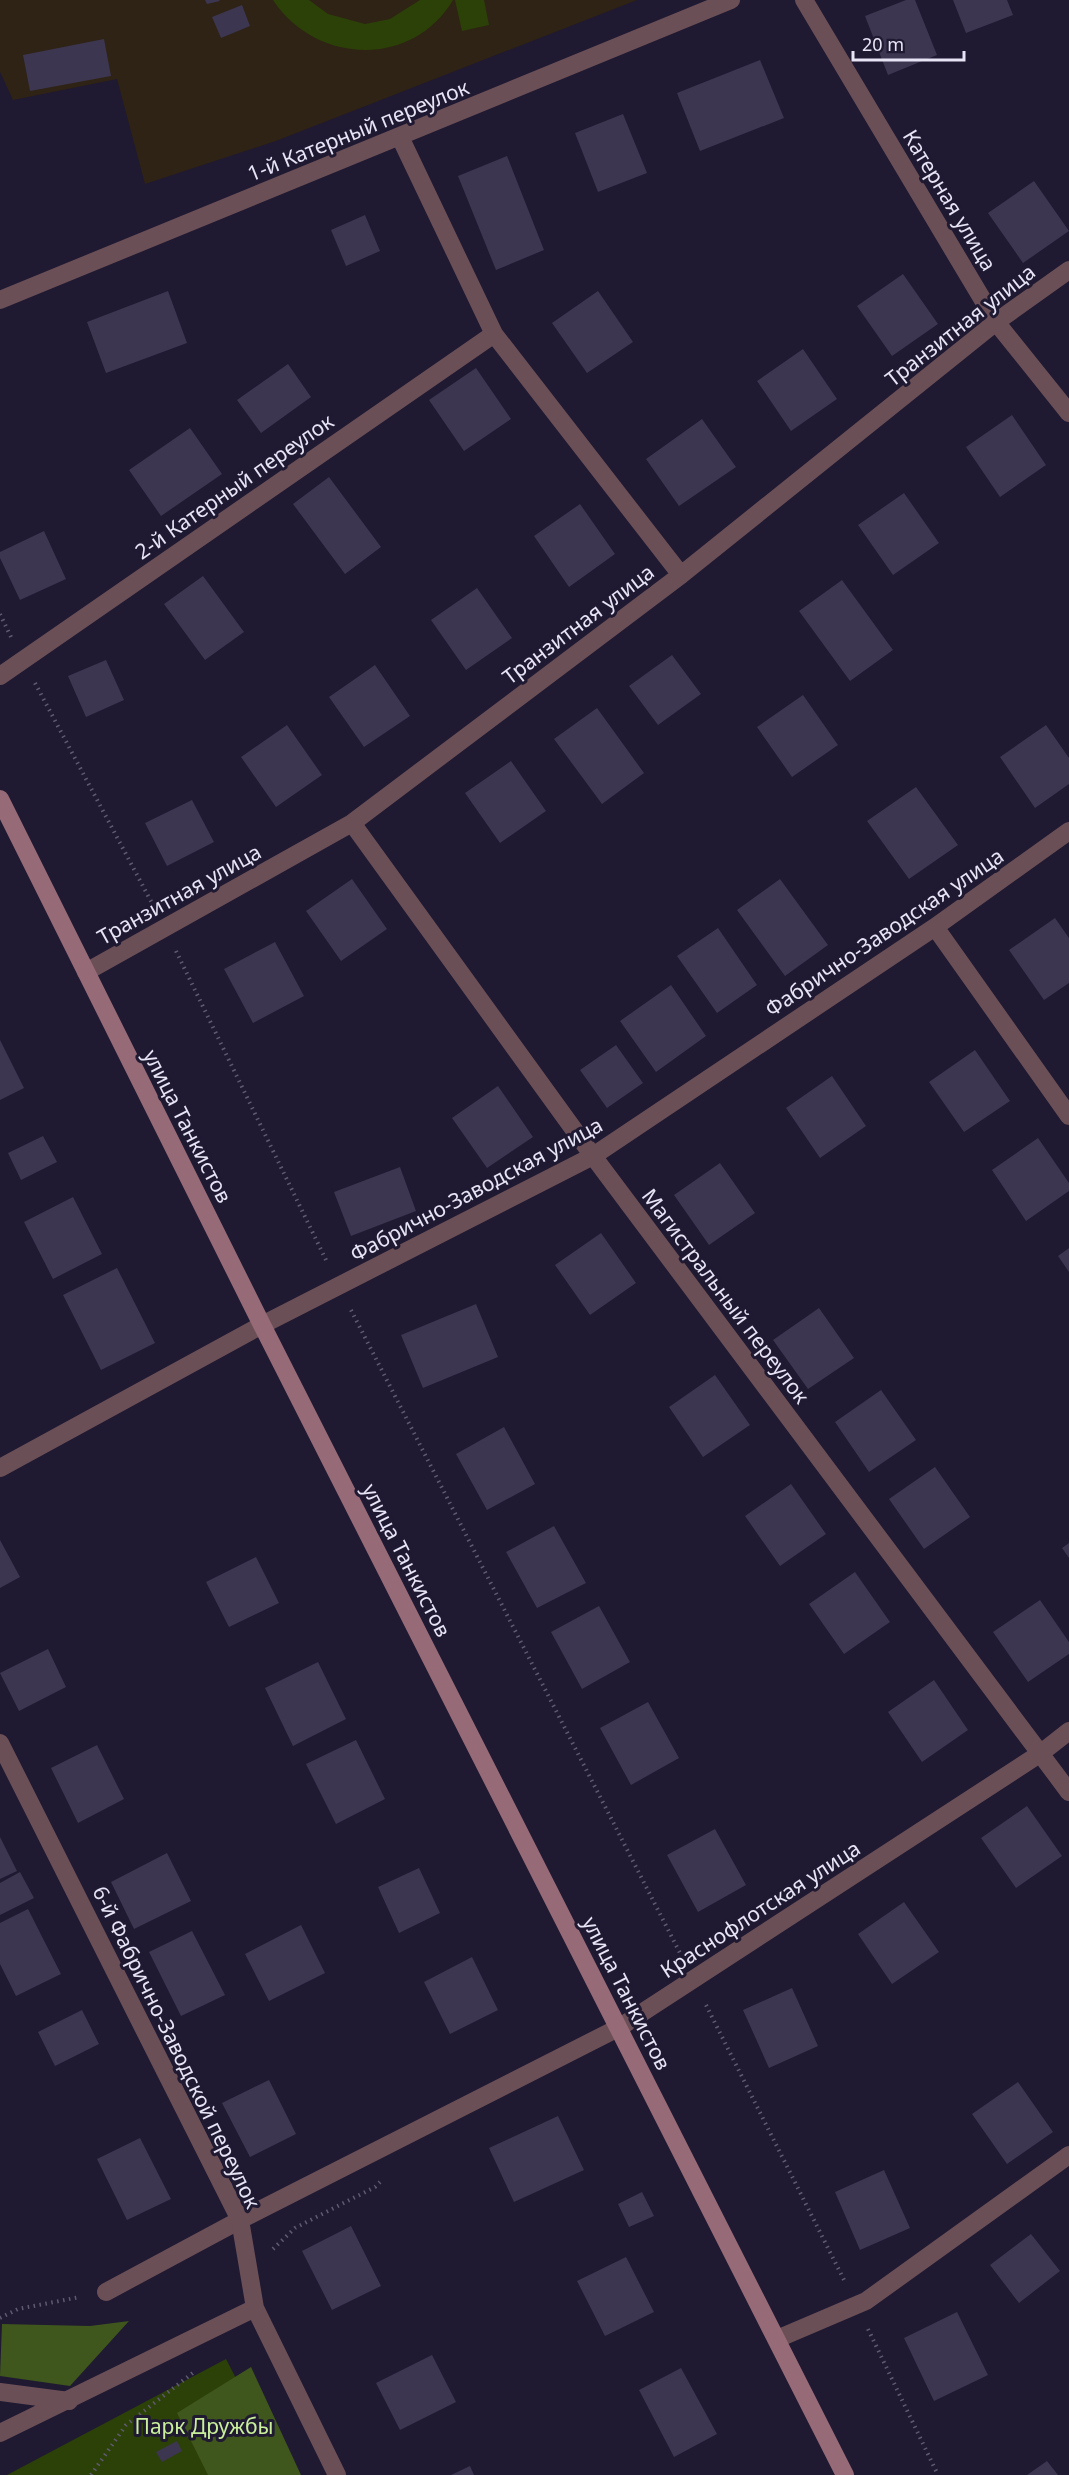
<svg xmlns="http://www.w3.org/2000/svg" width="1069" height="2475" font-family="'Noto Sans',sans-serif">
	<rect width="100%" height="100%" fill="#1f1932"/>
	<!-- education -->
	<path fill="#2e2314" d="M0 0H637L276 141 145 184 117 79 13 100 0 72Z"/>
	<!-- green -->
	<path fill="#2c4108" d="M273 0H309L328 14 365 24 390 19 420 0H453C412 69 315 64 273 0Z
		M455 0H484L489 25 462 31Z
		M226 2359 286 2475H7Z"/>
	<!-- forest -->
	<path fill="#3f561d" d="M129 2321 70 2386 0 2376 2 2324 90 2326Z
		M251 2367 301 2475H208L177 2413Z"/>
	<!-- building -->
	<path fill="#3c3651" d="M205 0H219L220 1 207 4Z
		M906 0H915L937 55 888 75 865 16Z
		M953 0H1007L1013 15 966 33Z
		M242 5 250 26 221 38 212 17Z
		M104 39 111 76 30 91 23 55Z
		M760 60 784 118 700 151 677 93Z
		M623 114 647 173 598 192 575 133Z
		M507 156 544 250 496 270 458 176Z
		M1034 181 1069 231 1023 263 988 213Z
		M365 215 380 251 346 266 331 230Z
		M903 274 938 324 892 356 857 306Z
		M168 291 187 343 106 373 87 322Z
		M598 291 633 342 587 373 552 323Z
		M803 349 837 399 791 431 757 381Z
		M288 364 311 397 261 433 237 400Z
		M476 368 511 419 464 451 429 400Z
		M1012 415 1046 465 1000 497 966 447Z
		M702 419 736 467 679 506 646 459Z
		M190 428 222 474 161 516 129 470Z
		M329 477 381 547 345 574 293 504Z
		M904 493 939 543 893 575 858 525Z
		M580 504 615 554 569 587 534 536Z
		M44 531 66 579 20 600 0 558V552Z
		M203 576 244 632 205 660 164 604Z
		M842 580 893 650 850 681 799 611Z
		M477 588 512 638 466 670 431 620Z
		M672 655 701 694 658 725 629 686Z
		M106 660 124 700 86 717 68 676Z
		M375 665 410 716 364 747 329 697Z
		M803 695 838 745 792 777 757 727Z
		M597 708 644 773 602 804 554 739Z
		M287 725 322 775 276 807 241 757Z
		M1046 725 1069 758V784L1035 808 1000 757Z
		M511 761 546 811 500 843 465 793Z
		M916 787 958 845 909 879 867 821Z
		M192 800 214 842 167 866 145 823Z
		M352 879 387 929 341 961 306 911Z
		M780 879 828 945 785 976 737 910Z
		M1055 918 1069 938V983L1044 1000 1009 950Z
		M718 928 757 985 717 1013 677 956Z
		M275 942 304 996 253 1023 224 969Z
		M671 985 706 1036 656 1072 620 1021Z
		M0 1040 24 1088 0 1100Z
		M616 1045 643 1083 607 1108 580 1070Z
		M975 1050 1010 1101 964 1132 929 1082Z
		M832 1076 866 1126 820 1158 786 1108Z
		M498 1086 533 1137 487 1168 452 1118Z
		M43 1136 57 1162 21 1180 8 1153Z
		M1038 1138 1069 1183V1191L1026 1221 992 1170Z
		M720 1163 755 1213 709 1245 674 1195Z
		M400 1167 416 1211 351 1236 334 1192Z
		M73 1197 102 1254 53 1279 24 1222Z
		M601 1233 636 1283 590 1315 555 1265Z
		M1069 1248V1272L1058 1256Z
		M117 1268 155 1343 101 1370 63 1295Z
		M476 1304 498 1357 423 1388 401 1335Z
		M819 1308 854 1358 808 1389 773 1340Z
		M715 1375 750 1425 703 1457 669 1407Z
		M881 1390 916 1440 869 1472 835 1422Z
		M504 1427 535 1484 487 1510 456 1454Z
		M935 1467 970 1517 924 1549 889 1499Z
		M791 1484 826 1534 780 1566 745 1516Z
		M554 1526 586 1583 537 1608 506 1552Z
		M0 1540 20 1577 0 1588Z
		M1069 1543V1558L1062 1548Z
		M256 1557 279 1603 229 1627 206 1582Z
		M855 1572 890 1622 844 1654 809 1604Z
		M1040 1600 1069 1642V1654L1028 1682 993 1632Z
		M599 1606 630 1662 582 1689 551 1632Z
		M48 1649 66 1687 19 1711 0 1673Z
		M318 1662 346 1719 293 1746 265 1688Z
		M934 1680 968 1730 922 1762 888 1712Z
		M648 1702 679 1758 631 1785 600 1728Z
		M356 1740 385 1799 336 1824 306 1764Z
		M97 1745 124 1799 78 1823 51 1768Z
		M1027 1806 1062 1856 1016 1888 981 1838Z
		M715 1829 746 1885 698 1912 667 1855Z
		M0 1837 17 1871 0 1879Z
		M167 1853 191 1901 134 1929 111 1882Z
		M419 1868 440 1913 399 1933 378 1887Z
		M20 1872 34 1898 0 1915V1883Z
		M904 1902 939 1952 892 1984 858 1934Z
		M28 1909 61 1974 16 1996 0 1964V1923Z
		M301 1925 325 1973 269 2001 245 1954Z
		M192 1931 225 1995 181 2016 149 1952Z
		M472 1957 498 2010 450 2034 424 1982Z
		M792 1988 818 2046 769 2068 743 2010Z
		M82 2010 99 2044 55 2066 38 2032Z
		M269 2080 296 2134 250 2157 222 2103Z
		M1018 2082 1053 2132 1007 2164 972 2114Z
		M558 2116 584 2170 514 2202 489 2148Z
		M140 2138 171 2199 127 2220 97 2159Z
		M884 2170 910 2228 860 2250 835 2192Z
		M642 2192 654 2216 629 2227 618 2204Z
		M351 2226 381 2286 332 2310 302 2251Z
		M1031 2234 1060 2271 1019 2303 990 2265Z
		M626 2257 654 2312 605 2336 577 2281Z
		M957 2312 988 2375 934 2401 904 2338Z
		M432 2355 456 2402 400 2430 376 2383Z
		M681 2368 717 2434 674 2457 639 2390Z
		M177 2441 182 2451 162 2462 156 2452Z
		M1047 2461 1058 2475H1027Z
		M470 2466 474 2475H451Z"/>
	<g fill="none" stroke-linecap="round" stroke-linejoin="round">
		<!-- path -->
		<path stroke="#5f5a71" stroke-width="4" stroke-dasharray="1.5 4.5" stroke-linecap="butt" d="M0 614 11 637
			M35 683 153 905
			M176 951 326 1260
			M351 1310 681 1955
			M706 2005 844 2280
			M273 2249 295 2228 375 2187 380 2182
			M0 2318 18 2309 80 2297
			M868 2329 938 2475
			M91 2475 126 2425 194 2372"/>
		<!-- lane -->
		<path stroke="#6b4f56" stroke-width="18" d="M106 2292 240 2220"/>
		<!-- street -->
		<path stroke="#6b4f56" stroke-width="18" d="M804 0 996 322 1069 413
			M400 137 494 334 681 575
			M0 300 731 0
			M0 676 494 334
			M352 823 593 1156 1069 1792
			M935 927 1069 1116
			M86 972 352 823 681 575 996 322 1069 270
			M0 1468 262 1325 593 1156 935 927 1069 831
			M0 1743 240 2220 255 2308 337 2475
			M240 2220 620 2027 1041 1753 1069 1731
			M777 2339 866 2301 1069 2155
			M0 2392 69 2401
			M0 2433 255 2308"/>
		<!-- secondary -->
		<path stroke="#966a76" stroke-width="18" d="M0 799 262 1325 845 2475"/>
	</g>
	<g text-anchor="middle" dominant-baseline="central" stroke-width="6" stroke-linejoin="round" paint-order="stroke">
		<!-- street labels -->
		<g font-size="21" fill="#e7e4f5" stroke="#1f1932">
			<text transform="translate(358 130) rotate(-22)">1-й Катерный переулок</text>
			<text transform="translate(950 200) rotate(59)">Катерная улица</text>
			<text transform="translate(960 325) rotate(-38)">Транзитная улица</text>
			<text transform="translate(234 486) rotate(-35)">2-й Катерный переулок</text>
			<text transform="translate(578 624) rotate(-37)">Транзитная улица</text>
			<text transform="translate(179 894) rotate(-29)">Транзитная улица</text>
			<text transform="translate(884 932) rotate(-34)">Фабрично-Заводская улица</text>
			<text transform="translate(188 1126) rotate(63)">улица Танкистов</text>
			<text transform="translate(476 1189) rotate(-28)">Фабрично-Заводская улица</text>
			<text transform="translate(726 1296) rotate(53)">Магистральный переулок</text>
			<text transform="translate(407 1560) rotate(63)">улица Танкистов</text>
			<text transform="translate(760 1909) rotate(-33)">Краснофлотская улица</text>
			<text transform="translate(627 1993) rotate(63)">улица Танкистов</text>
			<text transform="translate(177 2047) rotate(64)">6-й Фабрично-Заводской переулок</text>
		</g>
		<!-- park labels -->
		<g font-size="21" fill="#c9ef9b" stroke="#1f1932">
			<text x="204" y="2426">Парк Дружбы</text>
		</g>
	</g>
	<!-- scale -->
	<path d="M853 51v9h111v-9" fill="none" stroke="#e7e4f5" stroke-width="3"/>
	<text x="862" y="51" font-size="18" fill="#e7e4f5" stroke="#1f1932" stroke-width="4.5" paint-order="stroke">20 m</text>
</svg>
